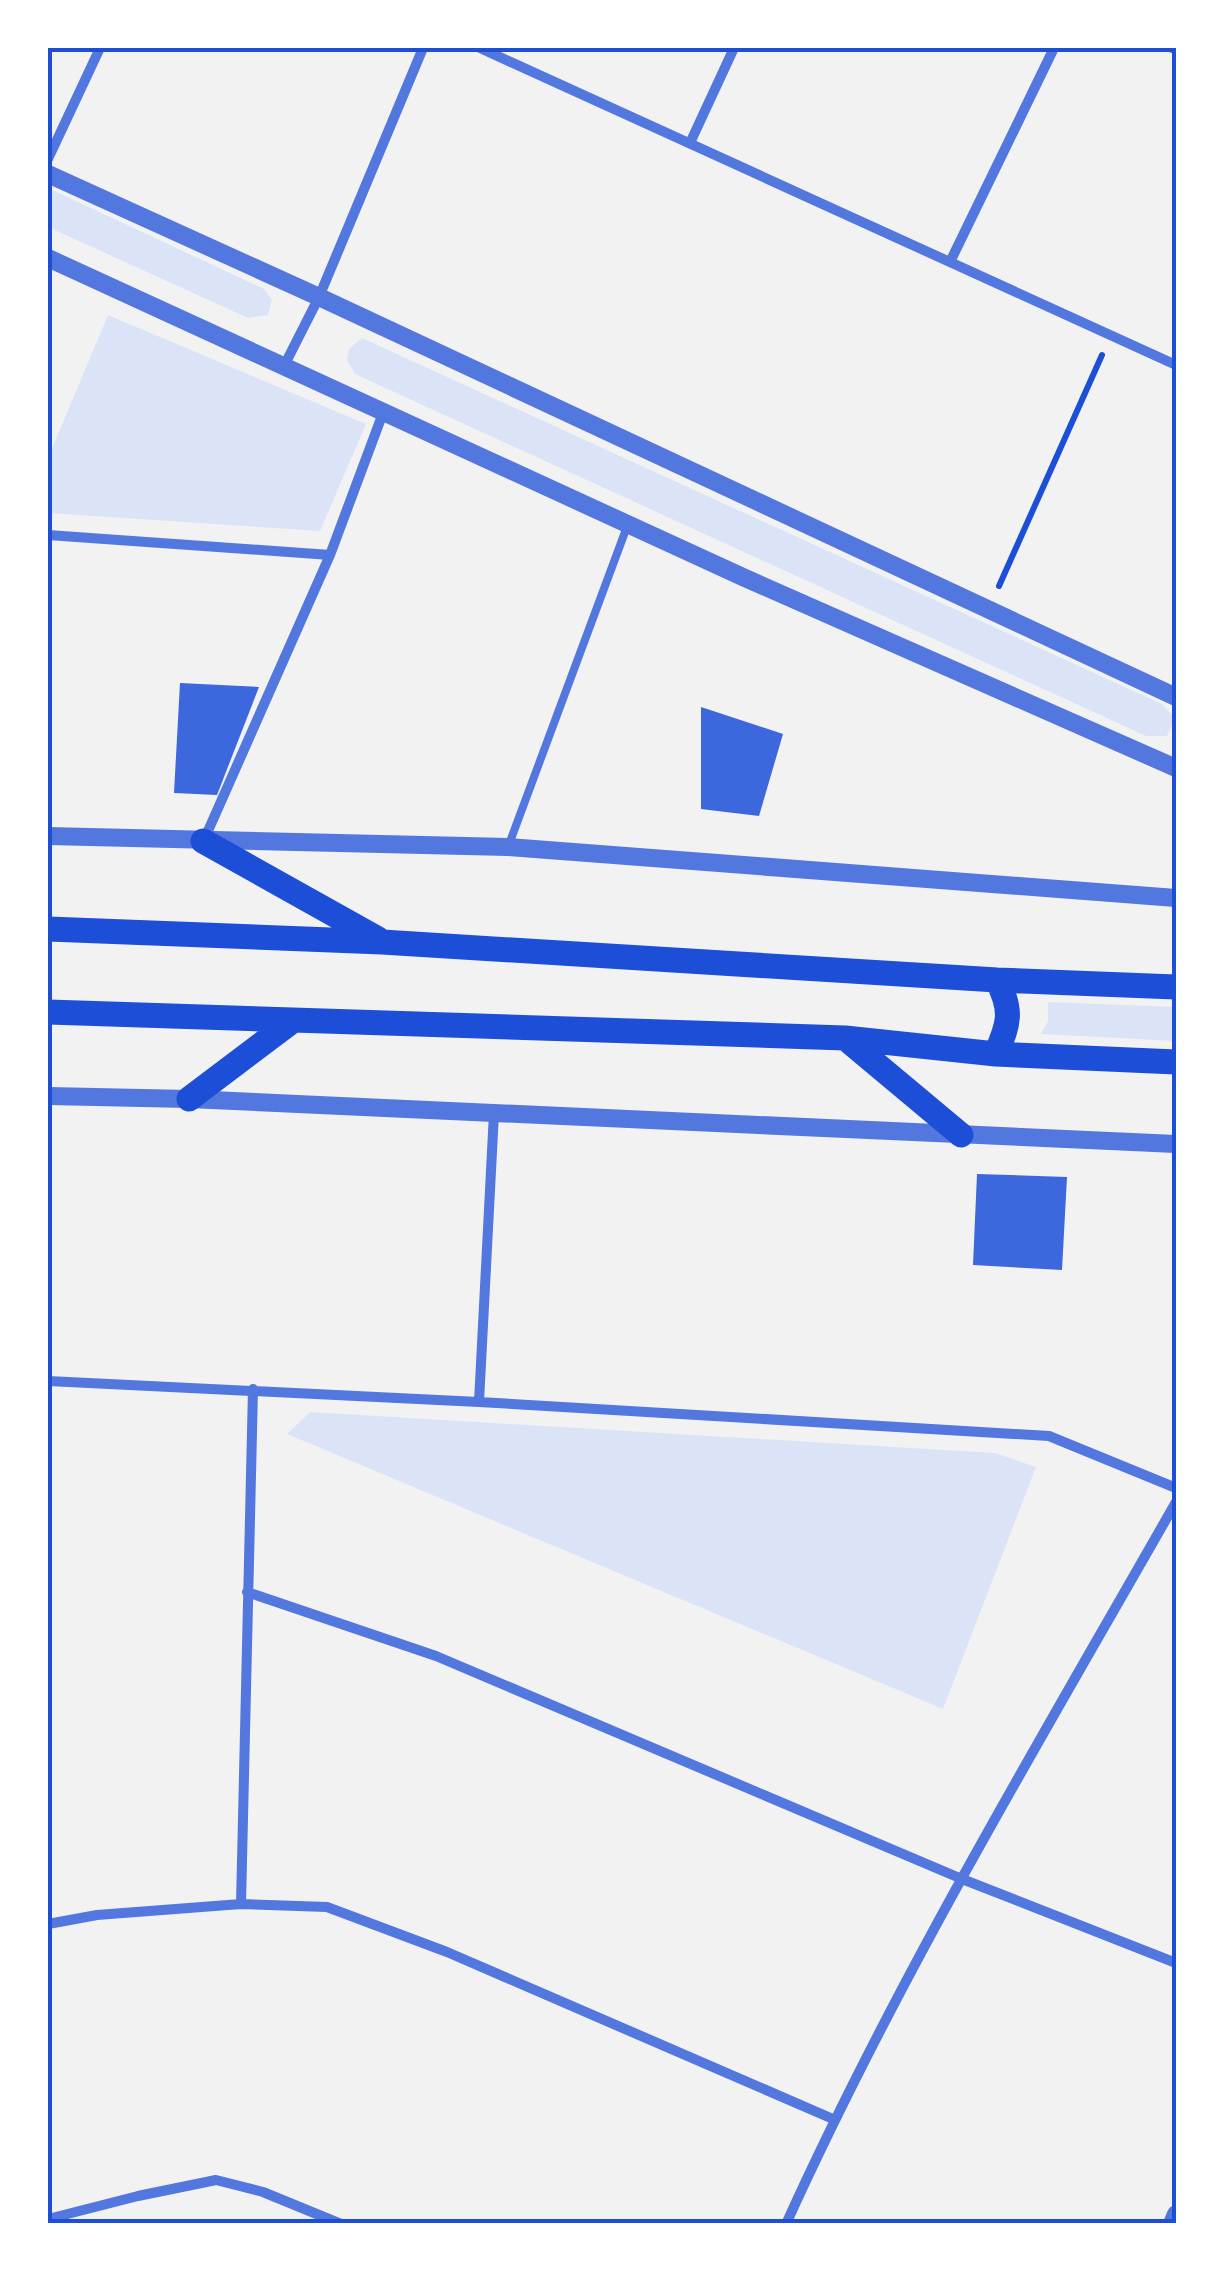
<svg xmlns="http://www.w3.org/2000/svg" width="1224" height="2271" font-family="'Space Grotesk',sans-serif">
	<rect width="100%" height="100%" fill="#f2f2f2"/>
	<!-- green -->
	<path fill="#dbe4f7" d="M48 188 264 289 272 300 268 315 248 318 48 227Z
		M108 315 366 424 320 531 48 513V458Z
		M362 338 1162 704 1175 718 1167 736H1146L355 374 347 360 349 349Z
		M1048 1002 1176 1007V1041L1041 1034 1048 1021Z
		M310 1412 995 1453 1036 1467 943 1709 287 1434Z"/>
	<!-- building -->
	<path fill="#3d67dc" d="M180 683 259 687 217 795 174 793Z
		M701 707 783 734 759 816 701 809Z
		M977 1174 1067 1177 1062 1270 973 1265Z"/>
	<g fill="none" stroke-linecap="round" stroke-linejoin="round">
		<!-- path -->
		<path stroke="#1d4ed8" stroke-width="6" d="M999 586 1102 355"/>
		<!-- service -->
		<path stroke="#5277de" stroke-width="8" d="M508 847 628 524"/>
		<!-- minor -->
		<path stroke="#5277de" stroke-width="10" d="M480 48 1176 365
			M1172 48 1176 49
			M690 143 734 48
			M48 159 100 48
			M950 262 1054 48
			M284 366 319 297 423 48
			M48 535 330 555
			M204 840 330 555 383 413
			M48 1381 479 1402 1049 1436 1176 1488
			M479 1402 494 1113
			M247 1592 436 1656 962 1879 1176 1963
			M241 1904 253 1389
			M48 1924 97 1915 241 1904 327 1907 447 1952 833 2119
			M48 2219 138 2196 216 2180 263 2192 341 2224
			M786 2224C899 1975 1041 1739 1176 1502"/>
		<!-- tertiary -->
		<path stroke="#5277de" stroke-width="18" d="M48 174 319 297 1176 697
			M48 258 745 578 1176 768
			M48 836 508 847 1176 898
			M48 1096 189 1099 1176 1144
			M1172 2224 1176 2214"/>
		<!-- primary -->
		<path stroke="#1d4ed8" stroke-width="25" d="M203 841 378 939
			M48 929 382 942 997 980 1176 987
			M48 1012 845 1038 996 1054 1176 1062
			M845 1038 961 1135
			M996 1054C1009 1023 1013 1011 997 980
			M189 1099 291 1022"/>
	</g>
	<!-- border -->
	<rect width="1224" height="2271" fill="none" stroke="#ffffff" stroke-width="100"/>
	<rect x="50" y="50" width="1124" height="2171" fill="none" stroke="#1d4ed8" stroke-width="4"/>
</svg>
